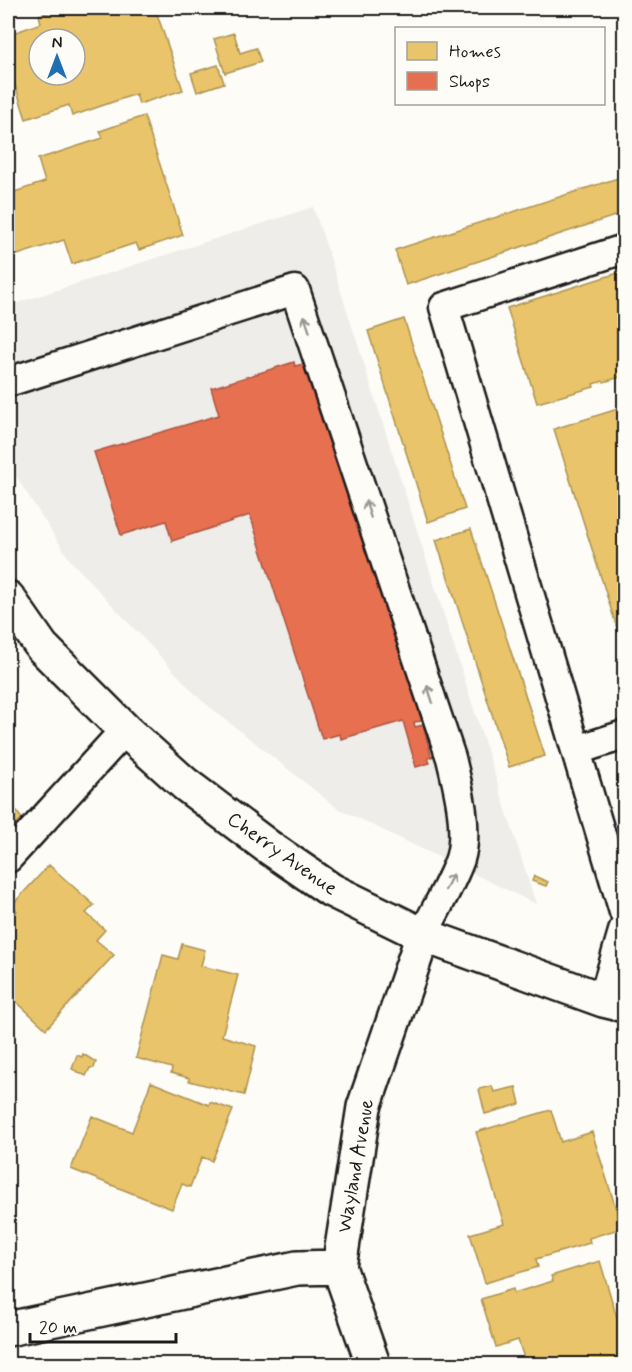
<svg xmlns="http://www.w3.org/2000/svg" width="632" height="1372" font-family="Mynerve,sans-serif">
	<rect width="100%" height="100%" fill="#fdfcf7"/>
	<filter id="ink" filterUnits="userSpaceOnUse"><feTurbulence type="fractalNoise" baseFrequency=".0167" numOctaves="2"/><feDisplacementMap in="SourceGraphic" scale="12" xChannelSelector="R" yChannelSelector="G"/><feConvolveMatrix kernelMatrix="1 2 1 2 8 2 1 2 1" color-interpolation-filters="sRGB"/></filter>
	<g filter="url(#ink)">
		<!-- built -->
		<path fill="#eeede9" d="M313 207 328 251 536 904 337 808 201 700 70 560 8 464V306Z"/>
		<!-- homes -->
		<path fill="#e9c46a" stroke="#ac9253" stroke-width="1.5" fill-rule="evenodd" d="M62 8H155L183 90 139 104 136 94 72 116 69 105 26 119 8 63V35L41 23 39 15ZM39 39H75V75H39Z
			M234 33 240 53 256 48 261 62 225 73 214 39Z
			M218 65 224 83 197 92 191 73Z
			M144 116 183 235 139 250 136 243 72 264 64 240 8 258V194L45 182 38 159 103 138 100 131Z
			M624 176V213L406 285 395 250Z
			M624 271V376L604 382 603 381 593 384 594 387 537 403 507 308Z
			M404 319 465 509 428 522 368 331Z
			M624 407V650L554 429Z
			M471 529 545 756 509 767 436 540Z
			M8 799 22 819 8 830Z
			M49 865 94 905 86 913 105 930 96 940 114 955 46 1029 8 994V921L17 911 12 905Z
			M534 876 548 882 546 886 532 881Z
			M182 944 205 950 201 966 238 975 222 1036 256 1046 244 1095 189 1081V1078L171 1073 172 1068 136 1058 163 955 178 959Z
			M83 1054 96 1062 94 1068H90L86 1076 72 1069 77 1055 82 1057Z
			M151 1082 209 1105 210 1102 233 1110 212 1161 202 1157 190 1187 182 1184 172 1209 71 1169 92 1116 132 1132Z
			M492 1086 494 1092 516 1087 520 1104 485 1114 479 1089Z
			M551 1110 561 1142 592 1132 622 1228 589 1238 590 1243 536 1259 538 1267 485 1283 470 1234 504 1224 476 1132Z
			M600 1261 624 1341V1364H526L518 1340 496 1347 481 1299 513 1289 514 1293 553 1281 551 1276Z"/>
		<!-- shops -->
		<path fill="#e76f51" stroke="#aa5641" stroke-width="1.5" d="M294 362 295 366 303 364 306 374H309L417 701 422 721 414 722 415 727 423 725 431 755 434 756 428 758 430 763 416 767 403 721 341 739 340 734 322 739 250 515 172 541 166 521 121 535 94 452 219 415 211 388Z"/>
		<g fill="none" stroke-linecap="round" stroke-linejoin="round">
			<!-- service casing -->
			<g stroke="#1c1c1c" stroke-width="33">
				<path id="service" d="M624 249 444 307 624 912
					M8 382 295 290 451 758C458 787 469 829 460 859 452 882 434 912 423 935
					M577 750 624 735
					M8 858 125 730
					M603 1000 624 928"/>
			</g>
			<!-- minor casing -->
			<g stroke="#1c1c1c" stroke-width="38">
				<path id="minor" d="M8 1329 297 1268 339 1267
					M373 1364 339 1267 364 1107 423 935"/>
			</g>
			<!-- tertiary casing -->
			<g stroke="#1c1c1c" stroke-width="38">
				<path id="tertiary" d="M8 598 42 647 125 730 185 784 267 846 331 890 423 935 603 1000 624 1005"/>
			</g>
			<!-- service -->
			<use href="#service" stroke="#fdfcf7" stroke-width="28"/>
			<!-- minor -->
			<use href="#minor" stroke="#fdfcf7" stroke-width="33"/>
			<!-- tertiary -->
			<use href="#tertiary" stroke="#fdfcf7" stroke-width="33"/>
		</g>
		<!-- one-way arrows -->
		<defs><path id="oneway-shaft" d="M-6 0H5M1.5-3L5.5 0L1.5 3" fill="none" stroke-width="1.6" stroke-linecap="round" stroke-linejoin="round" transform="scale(1.5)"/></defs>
		<g stroke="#989794">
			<use href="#oneway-shaft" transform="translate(307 324) rotate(-108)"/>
			<use href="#oneway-shaft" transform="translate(368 509) rotate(-108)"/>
			<use href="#oneway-shaft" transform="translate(430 694) rotate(-108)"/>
			<use href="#oneway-shaft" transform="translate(449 882) rotate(-64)"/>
		</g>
	</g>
	<g text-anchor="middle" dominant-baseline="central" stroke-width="6" stroke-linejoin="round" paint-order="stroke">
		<!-- street labels -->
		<g font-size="20" fill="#1c1c1c" stroke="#fdfcf7">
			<text transform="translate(282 854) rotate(35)">Cherry Avenue</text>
			<text transform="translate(356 1166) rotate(-80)">Wayland Avenue</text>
		</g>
	</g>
	<!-- margin -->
	<rect width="632" height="1372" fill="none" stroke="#fdfcf7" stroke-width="30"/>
	<rect x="15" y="15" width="602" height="1342" fill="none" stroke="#1c1c1c" stroke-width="2" filter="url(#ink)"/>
	<!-- legend -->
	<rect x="395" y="27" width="210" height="78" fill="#fdfcf7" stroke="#a3a29f" stroke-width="1.5"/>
	<rect x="407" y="42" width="30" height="18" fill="#e9c46a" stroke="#a3a29f" stroke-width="1.5"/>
	<text x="449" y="57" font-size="18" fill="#1c1c1c">Homes</text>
	<rect x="407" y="72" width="30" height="18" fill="#e76f51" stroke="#a3a29f" stroke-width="1.5"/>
	<text x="449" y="87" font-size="18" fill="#1c1c1c">Shops</text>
	<!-- north arrow -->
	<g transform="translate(57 57)"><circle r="28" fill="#fdfcf7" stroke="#a3a29f" stroke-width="1.5"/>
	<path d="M0-4.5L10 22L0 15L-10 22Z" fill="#1f6fb2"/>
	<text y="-9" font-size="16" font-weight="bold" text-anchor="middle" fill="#1c1c1c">N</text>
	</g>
	<!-- scale -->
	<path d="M30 1333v9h146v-9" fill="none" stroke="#1c1c1c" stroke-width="3"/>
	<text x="39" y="1333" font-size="18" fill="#1c1c1c" stroke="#fdfcf7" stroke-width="4.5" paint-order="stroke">20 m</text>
</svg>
